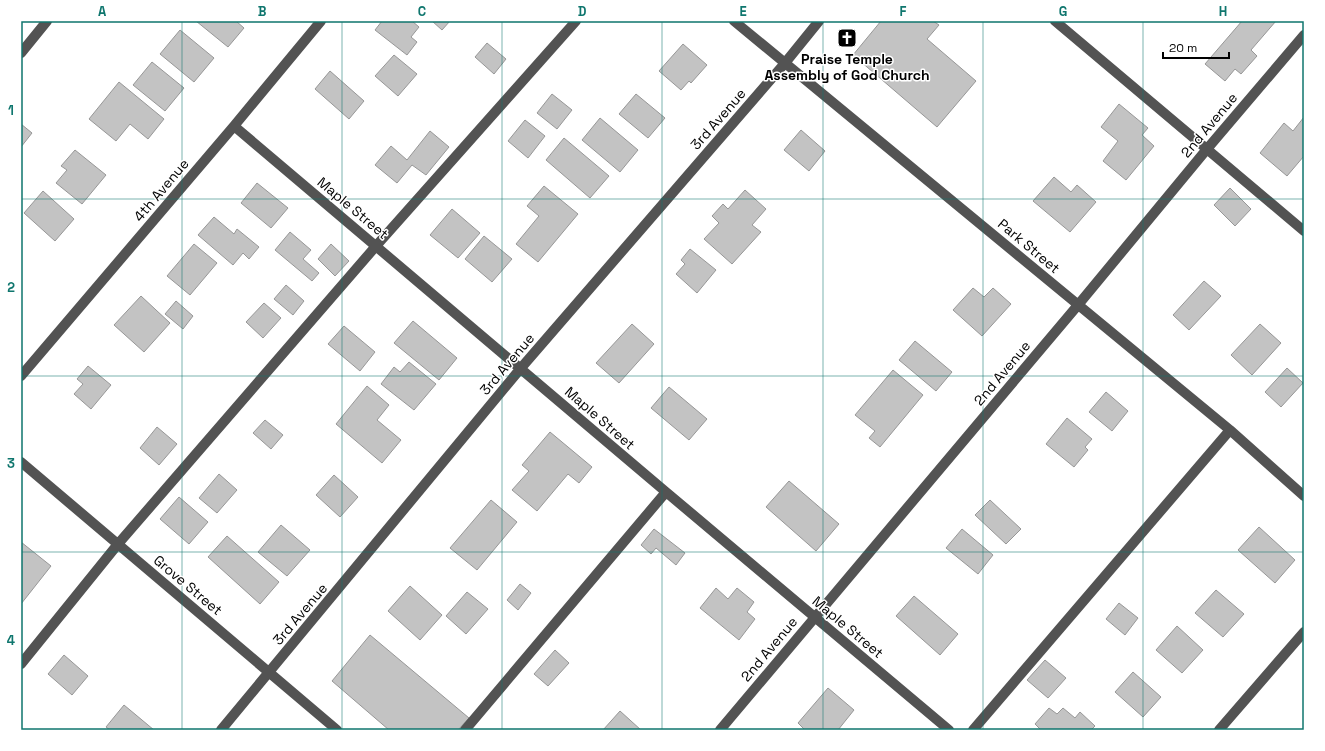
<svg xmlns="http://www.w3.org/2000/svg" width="1325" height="751" font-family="'Space Grotesk',sans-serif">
	<rect width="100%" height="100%" fill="#fff"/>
	<!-- building -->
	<path fill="#c3c3c3" stroke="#979797" d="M196 21H236L244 28 228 47Z
		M382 21H412L419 27 411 37 417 42 407 55 375 30Z
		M432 21H450L442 30Z
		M881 21H933L939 25 927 39 976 81 937 127 853 55Z
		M1242 21H1276L1251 50 1257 56 1241 74 1235 69 1225 81 1205 64Z
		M180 30 214 58 194 82 160 54Z
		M487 43 506 59 494 74 475 57Z
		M683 44 707 65 691 83 689 81 681 90 659 71Z
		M394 55 417 74 398 96 375 76Z
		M152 62 184 88 165 111 133 85Z
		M330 71 364 101 349 119 315 89Z
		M119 82 164 119 148 139 130 124 116 141 89 119Z
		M552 94 572 110 557 129 537 113Z
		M636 94 665 118 648 138 619 114Z
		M1119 104 1148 128 1142 135 1154 146 1126 180 1103 161 1118 141 1101 127Z
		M1304 117V156L1287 176 1260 153 1284 123 1293 131Z
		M600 118 638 150 620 172 582 140Z
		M525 120 545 136 528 158 508 141Z
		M21 124 32 133 21 147Z
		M801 130 825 151 809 171 784 150Z
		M430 131 449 147 426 175 412 165 397 183 375 165 391 146 407 160Z
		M564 138 609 176 590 198 546 160Z
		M75 150 106 175 82 204 56 183 67 170 61 166Z
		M1054 177 1071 192 1077 185 1096 202 1070 232 1033 201Z
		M257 183 288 208 271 228 241 203Z
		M544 186 578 214 538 262 516 244 539 216 527 206Z
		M1230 188 1251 209 1235 226 1214 205Z
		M745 190 766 209 752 225 761 232 732 264 704 239 719 223 712 216 723 204 728 209Z
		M43 191 74 219 55 241 24 213Z
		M452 209 480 233 458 258 430 235Z
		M214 217 234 234 237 229 259 247 249 259 243 253 233 265 198 235Z
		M290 232 311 250 303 259 319 273 312 281 275 250Z
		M484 236 512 259 492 282 465 259Z
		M194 244 217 263 190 295 167 276Z
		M331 244 349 261 335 276 318 259Z
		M690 249 716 270 697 293 676 274 685 264 681 260Z
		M1204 281 1221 296 1189 330 1173 315Z
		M286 285 304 301 293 315 274 299Z
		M973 288 984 297 993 288 1011 304 982 336 953 310Z
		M141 296 170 323 144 352 114 325Z
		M176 301 193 316 183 329 165 314Z
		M264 303 281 318 263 338 246 322Z
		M413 321 457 358 439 380 394 343Z
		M632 324 654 344 619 383 596 363Z
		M1260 324 1281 343 1252 375 1231 355Z
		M344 326 375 352 360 371 328 344Z
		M915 341 952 372 936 391 899 360Z
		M409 362 436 384 414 410 381 384 394 367 400 372Z
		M88 366 111 385 91 409 74 394 83 384 77 379Z
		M1287 368 1303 383 1281 407 1265 392Z
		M893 370 923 395 880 447 869 438 875 431 855 415Z
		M367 386 389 405 377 420 401 440 382 463 336 424Z
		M669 387 707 419 689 440 651 408Z
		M1106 392 1128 411 1112 431 1089 412Z
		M1067 418 1092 439 1085 447 1088 450 1074 467 1046 444Z
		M265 420 283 435 271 449 253 433Z
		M157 427 177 444 159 465 140 448Z
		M550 432 592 467 579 483 568 474 537 511 512 490 529 471 522 465Z
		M219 474 237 490 217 513 199 498Z
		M334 475 358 497 340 517 316 495Z
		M789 481 839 524 816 551 766 507Z
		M179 497 208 522 189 544 160 519Z
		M491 500 517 522 477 570 450 548Z
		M990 500 1021 529 1006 544 975 515Z
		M281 525 310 550 287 576 258 552Z
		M1259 527 1295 560 1275 583 1238 550Z
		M654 529 685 553 676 565 656 548 651 554 641 545Z
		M962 529 993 555 978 574 946 548Z
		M227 536 279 582 260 604 208 557Z
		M21 542 51 566 21 604Z
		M520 584 531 593 518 610 507 600Z
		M410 586 442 615 420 640 388 611Z
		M716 588 728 599 737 588 754 602 747 612 755 619 739 640 700 608Z
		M1216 590 1244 614 1223 637 1195 613Z
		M467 592 488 609 466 634 446 616Z
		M914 596 958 634 940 655 896 616Z
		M1119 603 1138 618 1125 635 1106 619Z
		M1177 626 1203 650 1182 673 1156 650Z
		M370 635 469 718 458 730H389L332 681Z
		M555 650 569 663 548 686 534 674Z
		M64 655 88 676 72 695 48 674Z
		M1045 660 1066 678 1048 698 1027 680Z
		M1133 672 1161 697 1143 717 1115 692Z
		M828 688 854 710 838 730H805L798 723Z
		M124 705 154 730H110L106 727Z
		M1049 708 1057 714 1063 708 1075 718 1080 712 1095 726 1091 730H1041L1035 724Z
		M620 711 641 730H603Z"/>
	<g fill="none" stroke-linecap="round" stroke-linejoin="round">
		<!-- minor -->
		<path stroke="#535353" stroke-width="10" d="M734 21 1230 430 1304 496
			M1055 21 1304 231
			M21 53 47 21
			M234 126 666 492 949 730
			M21 376 234 126 321 21
			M21 462 337 730
			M21 664 118 544 376 246 576 21
			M221 730 521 368 785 63 819 21
			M465 730 666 492
			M720 730 1078 305 1207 149 1304 35
			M973 730 1230 430
			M1219 730 1304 632"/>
	</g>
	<!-- grid -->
	<path fill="none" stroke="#0f766e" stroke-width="1" stroke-opacity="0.55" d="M182 21V730M342 21V730M502 21V730M662 21V730M823 21V730M983 21V730M1143 21V730M21 199H1304M21 376H1304M21 552H1304"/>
	<!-- icons -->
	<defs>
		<g id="church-square" transform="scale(1)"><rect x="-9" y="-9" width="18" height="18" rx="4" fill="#000" stroke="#fff"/><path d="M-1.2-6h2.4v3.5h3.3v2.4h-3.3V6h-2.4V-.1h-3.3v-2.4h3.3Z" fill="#fff"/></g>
	</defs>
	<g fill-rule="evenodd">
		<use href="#church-square" x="847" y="38"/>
	</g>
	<g text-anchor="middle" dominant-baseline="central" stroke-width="3" stroke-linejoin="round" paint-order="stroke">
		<!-- poi labels -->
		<g font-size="14" font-weight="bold" fill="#000" stroke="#fff">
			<text x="847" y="59">Praise Temple<tspan x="847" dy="16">Assembly of God Church</tspan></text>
		</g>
		<!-- street labels -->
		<g font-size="14" fill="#000" stroke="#fff">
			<text transform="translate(718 119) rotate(-49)">3rd Avenue</text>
			<text transform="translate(1209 125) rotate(-50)">2nd Avenue</text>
			<text transform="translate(161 190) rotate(-50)">4th Avenue</text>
			<text transform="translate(353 208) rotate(40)">Maple Street</text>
			<text transform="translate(1029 246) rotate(40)">Park Street</text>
			<text transform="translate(507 364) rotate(-50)">3rd Avenue</text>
			<text transform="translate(1002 373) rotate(-50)">2nd Avenue</text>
			<text transform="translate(600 418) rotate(41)">Maple Street</text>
			<text transform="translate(188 585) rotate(40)">Grove Street</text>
			<text transform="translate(300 614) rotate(-50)">3rd Avenue</text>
			<text transform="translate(848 627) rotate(40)">Maple Street</text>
			<text transform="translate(769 649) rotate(-50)">2nd Avenue</text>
		</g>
	</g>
	<!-- border -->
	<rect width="1325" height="751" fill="none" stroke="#ffffff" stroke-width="44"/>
	<!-- scale -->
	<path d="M1163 52v6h66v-6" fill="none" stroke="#000000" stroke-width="2"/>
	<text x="1169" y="52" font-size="12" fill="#000000" stroke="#ffffff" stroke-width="3" paint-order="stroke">20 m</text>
	<rect x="22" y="22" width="1281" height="707" fill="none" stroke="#0f766e" stroke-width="1.5"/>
	<g font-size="13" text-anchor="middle" font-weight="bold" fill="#0f766e">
		<text x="102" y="16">A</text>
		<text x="262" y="16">B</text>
		<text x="422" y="16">C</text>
		<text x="582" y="16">D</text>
		<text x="743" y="16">E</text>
		<text x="903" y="16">F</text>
		<text x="1063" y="16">G</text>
		<text x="1223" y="16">H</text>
		<text x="11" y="115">1</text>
		<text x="11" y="292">2</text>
		<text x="11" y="468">3</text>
		<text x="11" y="645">4</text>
	</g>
</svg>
